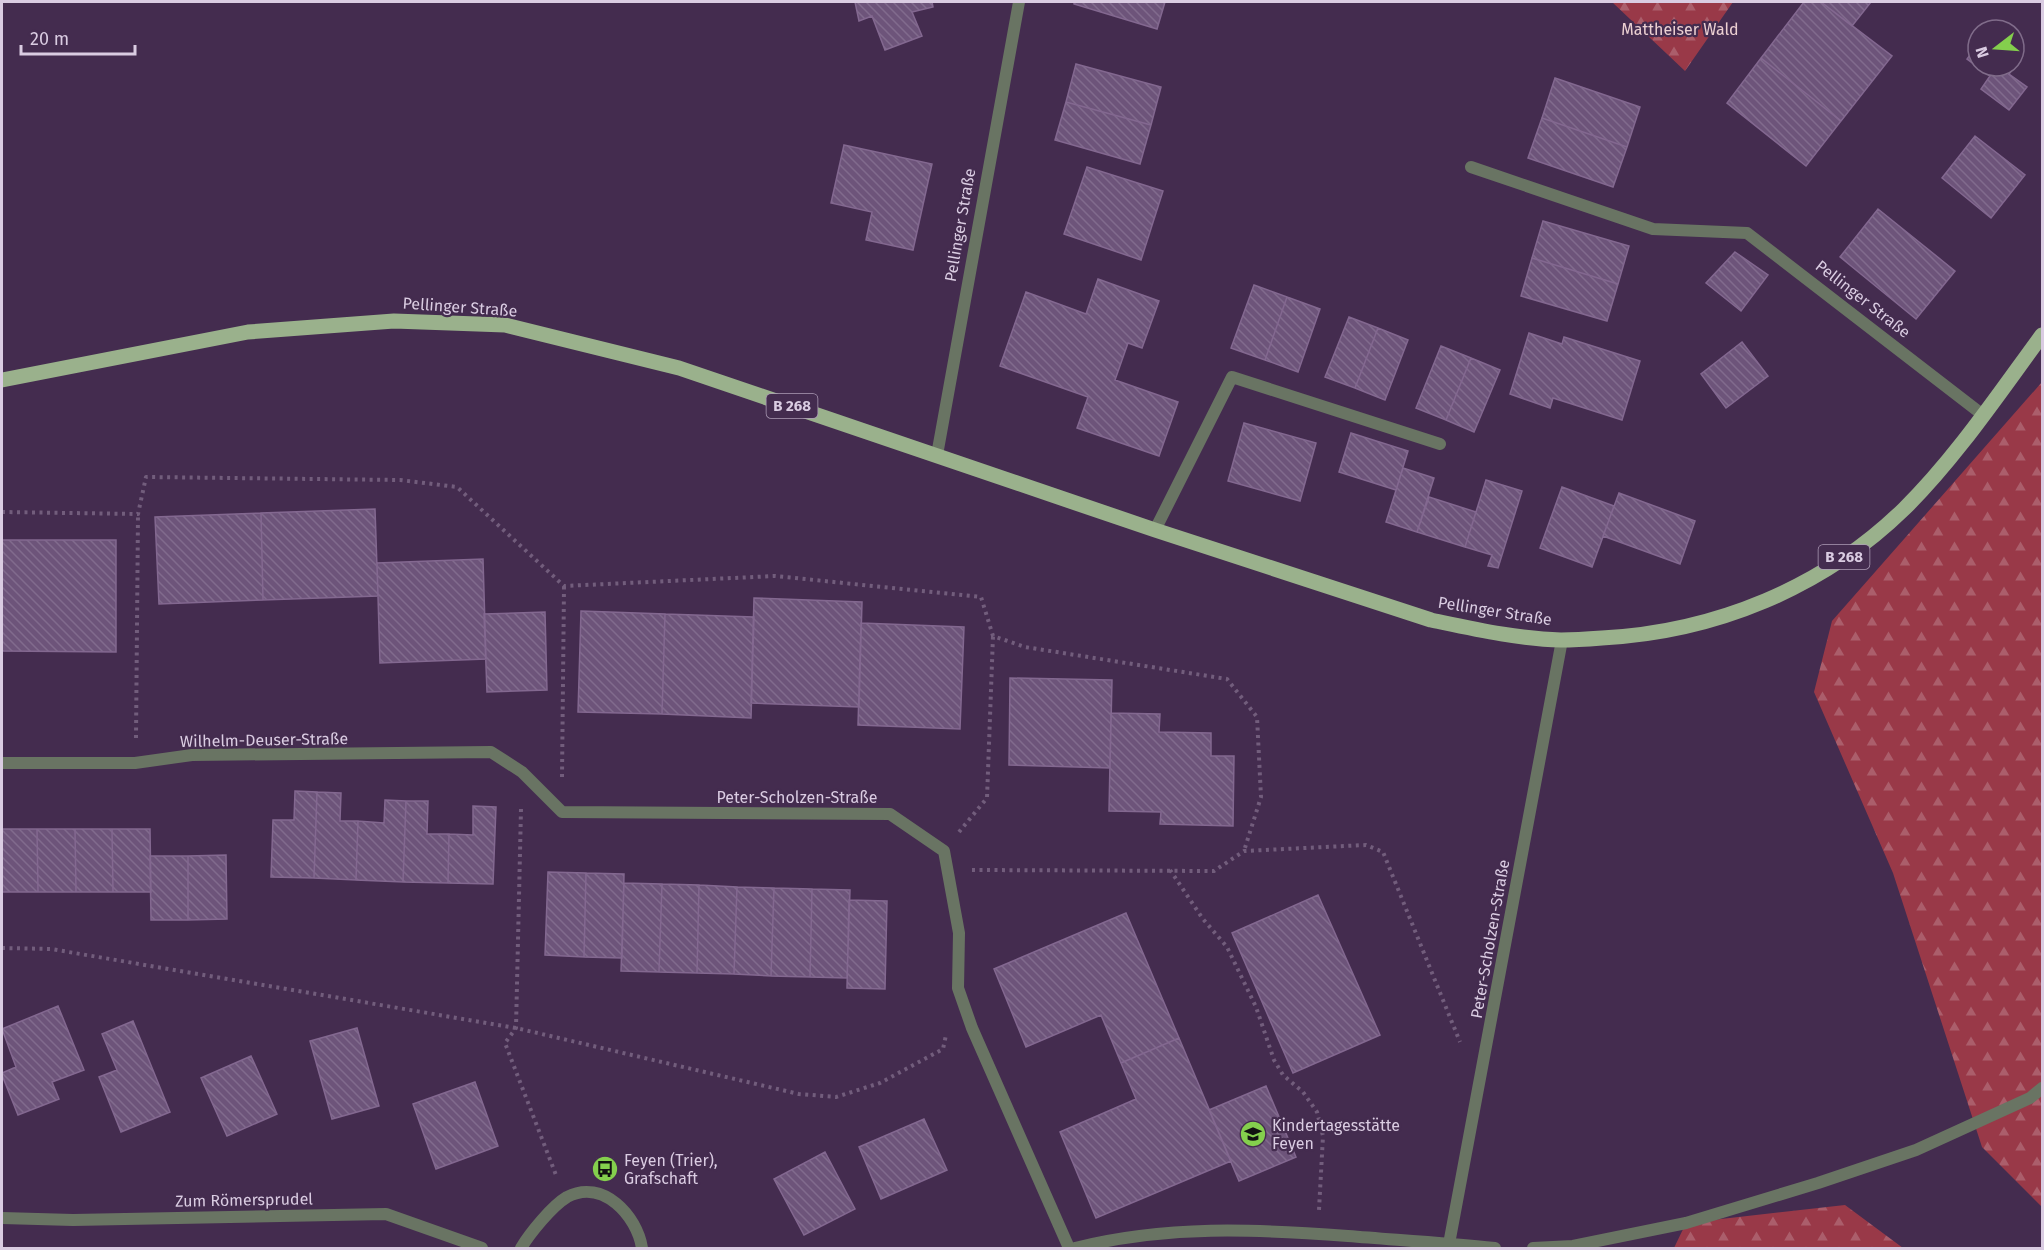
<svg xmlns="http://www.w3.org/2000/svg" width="2044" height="1250" font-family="'Fira Sans',sans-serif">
	<defs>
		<pattern id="forest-firs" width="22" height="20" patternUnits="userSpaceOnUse" patternTransform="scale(1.5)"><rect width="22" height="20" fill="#993948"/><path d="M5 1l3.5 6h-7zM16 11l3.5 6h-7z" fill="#ab5e6b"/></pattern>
		<pattern id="building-back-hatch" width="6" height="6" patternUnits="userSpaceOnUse" patternTransform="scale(1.5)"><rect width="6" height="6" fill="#6d547a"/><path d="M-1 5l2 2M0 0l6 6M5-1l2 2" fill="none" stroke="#816b8d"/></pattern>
	</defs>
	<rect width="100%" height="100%" fill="#442c4f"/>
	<!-- forest -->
	<path fill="url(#forest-firs)" d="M1612 2H1733L1685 71Z
		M2042 382V1207L1982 1147 1893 873 1814 692 1832 621Z
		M1845 1205 1903 1248H1674L1686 1223Z"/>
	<!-- building -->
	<path fill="url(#building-back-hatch)" stroke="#836890" stroke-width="1.5" d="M855 2H932L933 7 912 12 922 36 885 50 872 16 859 21Z
		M1074 2H1165L1157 29 1074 4Z
		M1804 2H1821L1892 56 1841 121 1761 58Z
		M1821 2H1871L1852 26Z
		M1978 44V66H2014V57L2019 61 2009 74 2027 87 2009 110 1981 89 1990 76 1967 59Z
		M1761 58 1841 121 1806 166 1727 103Z
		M1076 64 1161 87 1151 125 1066 102Z
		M1555 78 1640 107 1627 147 1542 118Z
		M1066 102 1151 125 1140 164 1055 140Z
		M1542 118 1627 147 1613 187 1528 158Z
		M1975 136 2025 175 1991 218 1942 178Z
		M844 145 932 164 913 250 866 240 872 212 831 203Z
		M1087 167 1163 191 1141 260 1064 234Z
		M1878 209 1955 271 1916 319 1840 257Z
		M1543 221 1629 246 1618 284 1532 258Z
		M1735 252 1768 275 1741 311 1706 283Z
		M1532 258 1618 284 1607 321 1521 296Z
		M1098 279 1159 301 1142 348 1128 343 1115 380 1178 402 1159 456 1077 428 1088 397 1000 366 1026 292 1086 314Z
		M1254 285 1287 297 1265 360 1231 348Z
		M1287 297 1320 309 1298 372 1265 360Z
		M1349 317 1378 328 1355 388 1325 377Z
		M1378 328 1408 340 1385 400 1355 388Z
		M1529 333 1562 344 1564 337 1640 361 1622 420 1553 398 1550 408 1510 394Z
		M1742 342 1768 376 1726 408 1701 374Z
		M1441 346 1471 358 1446 420 1416 408Z
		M1471 358 1500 370 1474 432 1446 420Z
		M1244 423 1316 443 1300 501 1228 481Z
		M1351 433 1408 451 1396 490 1339 472Z
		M1403 468 1434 478 1417 532 1386 522Z
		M1486 480 1522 491 1498 568 1488 566 1492 555 1465 547Z
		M1562 487 1614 506 1592 567 1540 548Z
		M1619 493 1695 521 1680 564 1603 536Z
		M1429 497 1476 512 1465 547 1417 532Z
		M375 509 378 596 263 600 261 513Z
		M261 513 263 600 159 604 155 517Z
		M2 540H116V652L2 651Z
		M483 559 486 659 380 663 377 563Z
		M754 598 862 602 859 707 751 703Z
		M581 611 665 614 662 714 578 712Z
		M545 612 547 690 487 692 484 614Z
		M665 614 754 617 751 718 662 714Z
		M861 623 964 627 960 729 858 725Z
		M1010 678 1112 680 1110 768 1009 765Z
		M1111 713 1160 714 1159 732 1211 733V756H1234L1233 826 1160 824 1161 812 1109 811Z
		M295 791 317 792 314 878 271 877 273 820H294Z
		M317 792 341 793 340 821H358L356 880 314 878Z
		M385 800 406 801 403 882 356 880 358 821 384 823Z
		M406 801H428L427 834H449L448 883 403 882Z
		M473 806 496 807 493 884 448 883 449 834 473 835Z
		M2 829H37L38 892H2Z
		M37 829H75L76 892H38Z
		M75 829H112L113 892H76Z
		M112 829H150L151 892H113Z
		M226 855 227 919 188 920V856Z
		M150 856H188V920H151Z
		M548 872 586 873 584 957 545 955Z
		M586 873 624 874 622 958 584 957Z
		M624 883 662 884 659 972 621 971Z
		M662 884 699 885 697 973 659 972Z
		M699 885 737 887 734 974 697 973Z
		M737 887 774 888 771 976 734 974Z
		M774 888 812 889 810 977 771 976Z
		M812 889 850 890 847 978 810 977Z
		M1318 895 1380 1035 1293 1073 1232 933Z
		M849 900 887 901 885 989 847 988Z
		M1126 913 1179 1038 1121 1063 1101 1015 1026 1047 994 969Z
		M58 1006 84 1070 52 1082 59 1099 18 1115 2 1075V1073L16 1067 2 1029Z
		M133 1021 170 1112 121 1132 99 1077 117 1070 102 1034Z
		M357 1028 379 1106 332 1119 310 1041Z
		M1179 1038 1231 1161 1096 1218 1060 1132 1136 1099 1121 1063Z
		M251 1056 277 1114 227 1136 201 1078Z
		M475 1082 498 1146 436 1169 413 1104Z
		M1266 1086 1296 1157 1239 1181 1209 1110Z
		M924 1119 947 1170 881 1199 859 1147Z
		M825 1152 855 1209 804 1235 774 1179Z"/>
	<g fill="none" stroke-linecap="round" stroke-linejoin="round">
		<!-- path -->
		<path stroke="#725d7c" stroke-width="4" stroke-dasharray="3 4.5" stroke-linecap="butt" d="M2 512 138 514 146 477 400 480 457 487 564 586 775 576 981 597 993 636 1025 647 1227 679 1257 717 1261 797 1244 851
			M136 738 138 514
			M562 777 564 586
			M521 809 516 1028 505 1043 556 1175
			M959 832 987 798 993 636
			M972 870 1214 871 1244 851 1366 845 1383 852 1460 1042
			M1170 870 1203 919 1227 947 1256 1007 1274 1060 1283 1075 1303 1092 1317 1112 1323 1136 1319 1210
			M2 948 51 949 516 1028 799 1094 836 1097 880 1083 943 1049 946 1035"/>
		<!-- lane -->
		<path stroke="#697463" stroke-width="12" d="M521 1248C530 1233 552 1206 567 1197 603 1178 637 1216 642 1248"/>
		<!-- street -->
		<path stroke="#697463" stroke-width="12" d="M1471 167 1653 229 1747 233 1983 415
			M937 455 1019 2
			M1155 530 1232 377 1440 444
			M2 763H135L192 755 491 752 522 772 562 812 890 814 944 851 959 933 958 988 972 1028 1069 1248
			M2 1218 73 1220 386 1214 482 1248
			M1449 1244 1562 640
			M1075 1248C1166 1225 1255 1229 1348 1236 1397 1240 1446 1243 1495 1248
			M1533 1248 1573 1246 1686 1223 1818 1183 1916 1150 2030 1098 2042 1088"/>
		<!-- primary -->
		<path stroke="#9ab18c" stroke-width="15" d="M2 380 248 332 394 321 505 325 679 368 1155 530 1431 620C1474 629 1518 639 1561 640 1575 640 1589 639 1602 638 1715 632 1823 588 1904 509 1955 459 2000 392 2042 335"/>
	</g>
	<!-- icons -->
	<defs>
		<g id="school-disc" transform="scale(1.35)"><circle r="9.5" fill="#84cf4d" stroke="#442c4f"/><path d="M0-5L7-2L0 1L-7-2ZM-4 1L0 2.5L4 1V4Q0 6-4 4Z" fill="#111"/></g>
		<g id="bus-disc" transform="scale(1.35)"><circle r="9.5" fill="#84cf4d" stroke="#442c4f"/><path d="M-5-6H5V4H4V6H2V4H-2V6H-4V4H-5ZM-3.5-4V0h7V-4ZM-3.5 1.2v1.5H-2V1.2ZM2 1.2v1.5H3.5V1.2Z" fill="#111"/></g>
	</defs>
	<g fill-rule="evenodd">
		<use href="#school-disc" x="1253" y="1134"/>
		<use href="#bus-disc" x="605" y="1169"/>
	</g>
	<g text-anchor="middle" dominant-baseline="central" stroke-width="4.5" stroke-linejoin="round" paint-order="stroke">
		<!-- shield labels -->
		<g fill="#442c4f" stroke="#ad9cb6" stroke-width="1.5">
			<rect x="766.5" y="394" width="51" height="24" rx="4.5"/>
			<rect x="1818.5" y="545" width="51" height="24" rx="4.5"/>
		</g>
		<g font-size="15" font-weight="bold" fill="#dacce2">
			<text x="792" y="406">B 268</text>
			<text x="1844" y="557">B 268</text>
		</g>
		<!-- park labels -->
		<g font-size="16" fill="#ecd0d2" stroke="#442c4f">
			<text x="1680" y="29">Mattheiser Wald</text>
		</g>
		<!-- street labels -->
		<g font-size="16" fill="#dacce2" stroke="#442c4f">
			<text transform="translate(960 225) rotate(-80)">Pellinger Straße</text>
			<text transform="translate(1863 299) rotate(38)">Pellinger Straße</text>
			<text transform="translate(460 307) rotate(4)">Pellinger Straße</text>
			<text transform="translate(1495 611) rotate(9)">Pellinger Straße</text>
			<text transform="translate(264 740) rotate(-1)">Wilhelm-Deuser-Straße</text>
			<text x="797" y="797">Peter-Scholzen-Straße</text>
			<text transform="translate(1490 939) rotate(-80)">Peter-Scholzen-Straße</text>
			<text transform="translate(244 1200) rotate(-1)">Zum Römersprudel</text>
		</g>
		<!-- poi labels -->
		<g font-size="16" fill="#dacce2" stroke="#442c4f" text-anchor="start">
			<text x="1272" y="1125">Kindertagesstätte<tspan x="1272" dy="18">Feyen</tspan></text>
			<text x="624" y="1160">Feyen (Trier),<tspan x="624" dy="18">Grafschaft</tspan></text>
		</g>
	</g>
	<!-- border -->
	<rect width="2044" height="1250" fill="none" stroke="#dacce2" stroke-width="6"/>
	<!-- north arrow -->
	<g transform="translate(1996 48) rotate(253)"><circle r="28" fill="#442c4f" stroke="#806c8a" stroke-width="1.5"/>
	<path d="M0-4.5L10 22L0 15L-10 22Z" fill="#84cf4d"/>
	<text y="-9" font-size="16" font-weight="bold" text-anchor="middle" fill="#dacce2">N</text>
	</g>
	<!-- scale -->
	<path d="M21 45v9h114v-9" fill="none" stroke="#dacce2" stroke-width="3"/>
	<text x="30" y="45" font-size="18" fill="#dacce2" stroke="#442c4f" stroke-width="4.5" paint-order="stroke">20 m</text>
</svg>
